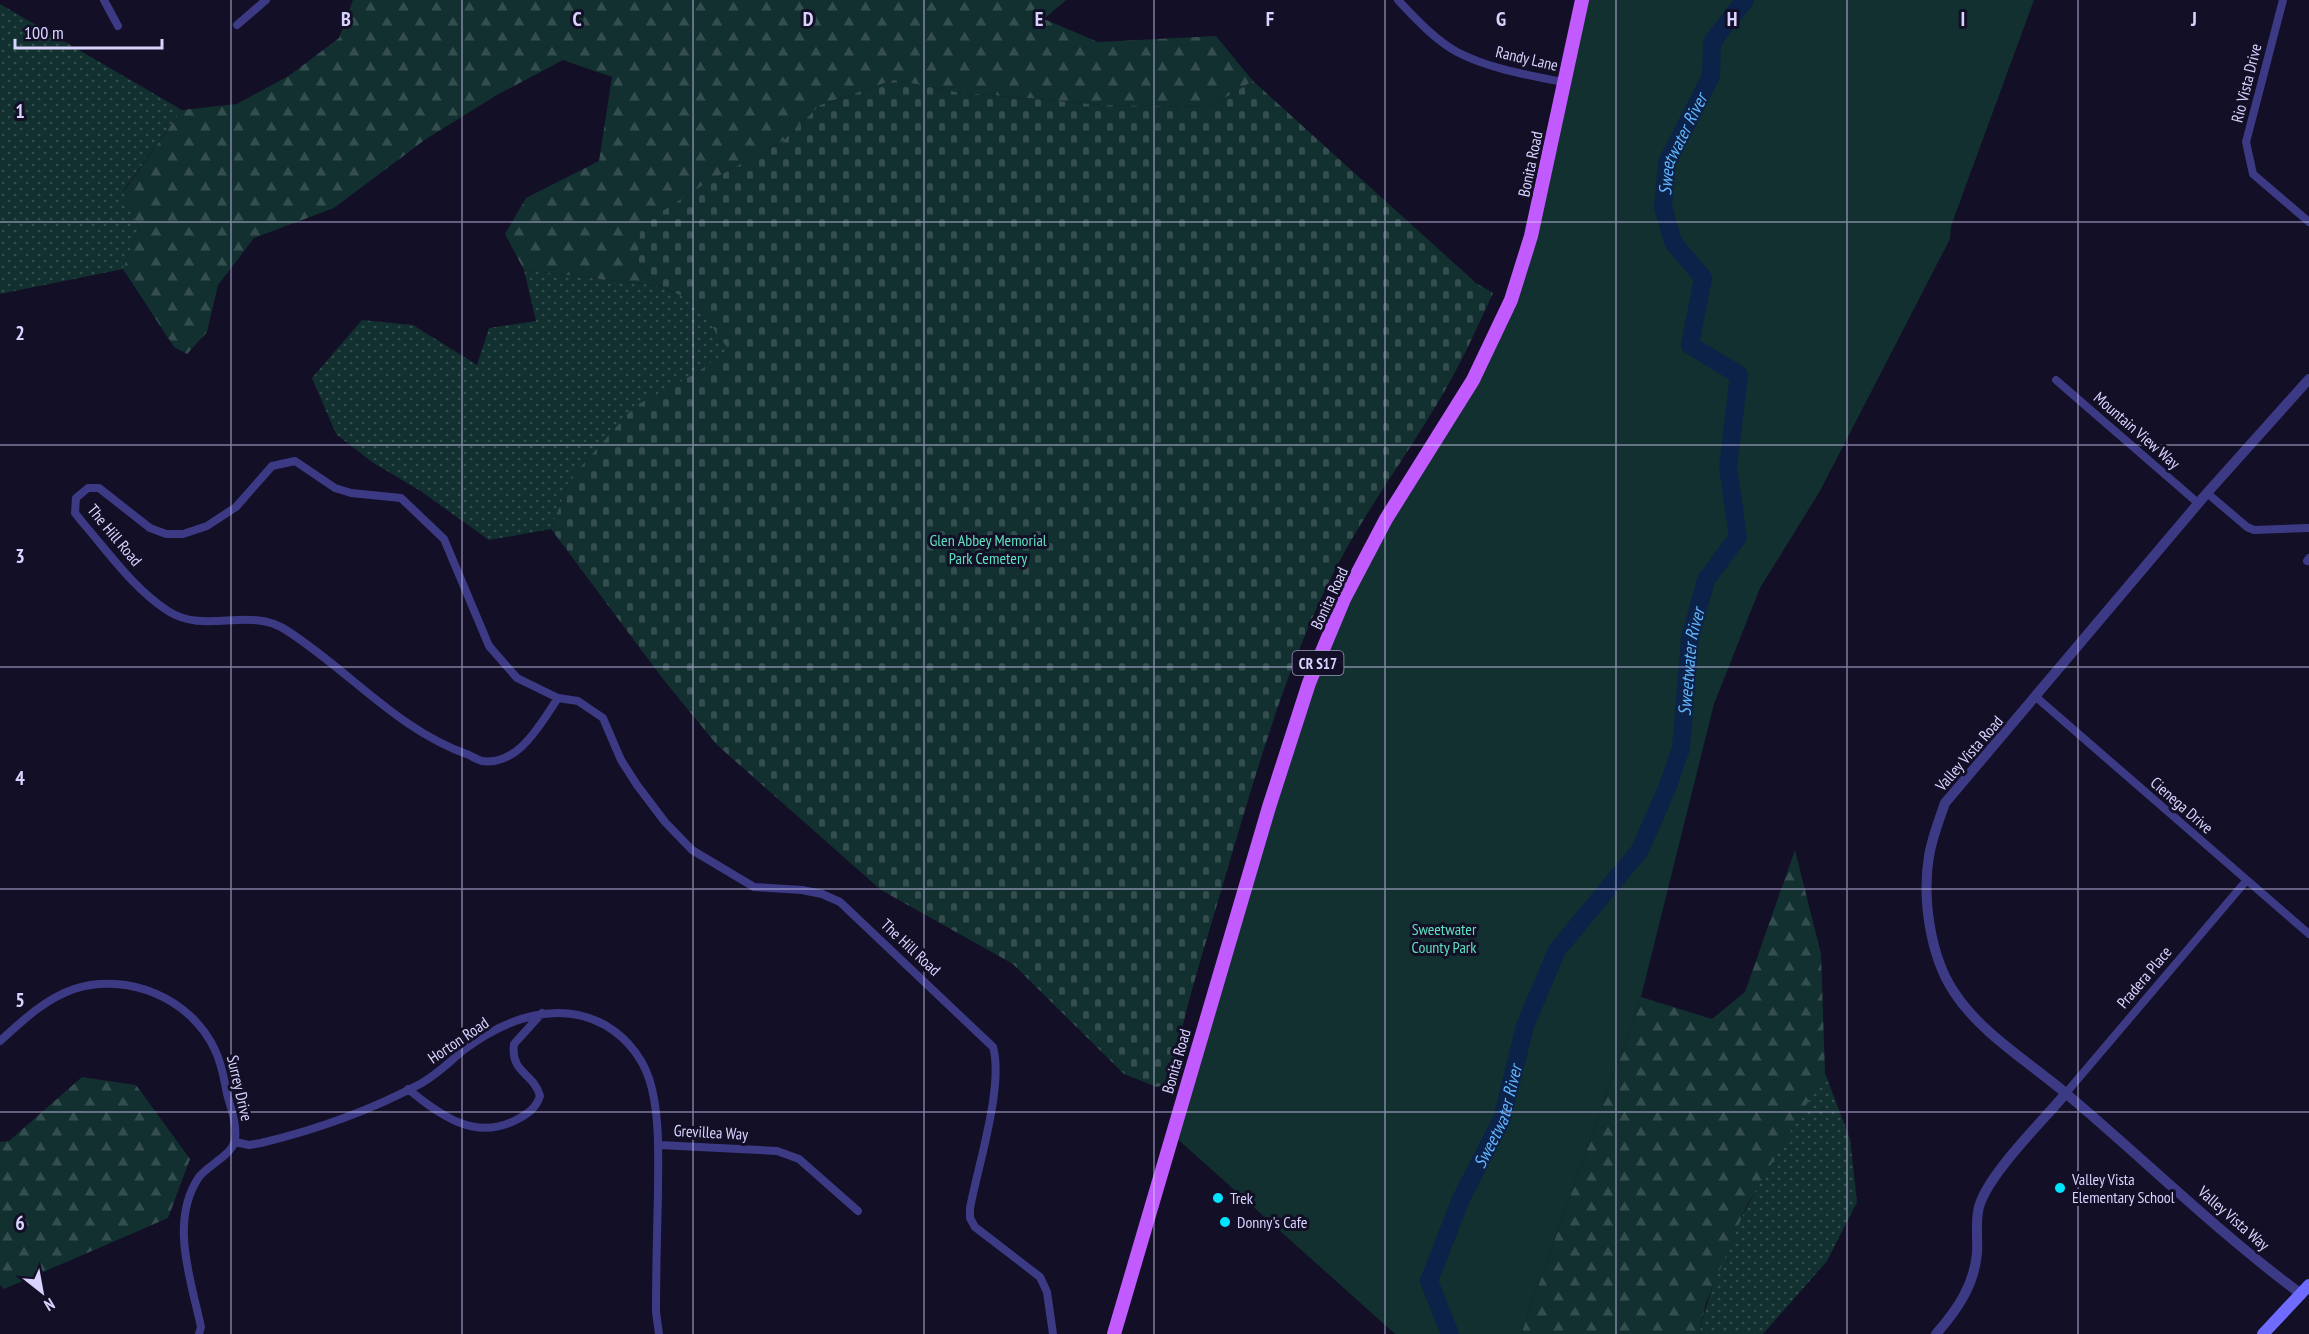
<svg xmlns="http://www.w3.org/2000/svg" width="2309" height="1334" font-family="'PT Sans Narrow',sans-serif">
	<defs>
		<pattern id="grass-dots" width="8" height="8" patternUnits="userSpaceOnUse" patternTransform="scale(1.5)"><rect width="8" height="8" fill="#12302f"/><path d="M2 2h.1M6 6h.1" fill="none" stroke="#344d4e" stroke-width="1.8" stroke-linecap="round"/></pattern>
		<pattern id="forest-firs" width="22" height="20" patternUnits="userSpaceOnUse" patternTransform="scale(1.5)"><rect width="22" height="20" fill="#12302f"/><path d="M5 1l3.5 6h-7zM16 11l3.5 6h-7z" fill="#344d4e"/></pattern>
		<pattern id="cemetery-stones" width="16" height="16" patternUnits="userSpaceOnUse" patternTransform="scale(1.5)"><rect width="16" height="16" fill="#12302f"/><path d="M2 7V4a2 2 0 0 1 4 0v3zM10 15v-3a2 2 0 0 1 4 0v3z" fill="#344d4e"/></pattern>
	</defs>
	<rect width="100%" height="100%" fill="#130f26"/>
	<!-- grass -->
	<path fill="url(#grass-dots)" d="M0 4 182 110 123 191 139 228 123 269 0 294Z
		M524 270 661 286 694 302 730 350 696 373 570 479 551 529 489 540 419 490 372 462 336 434 312 378 362 320 413 325 477 365 489 328 536 321Z
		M1825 1073 1850 1139 1857 1202 1827 1261 1763 1334H1699C1721 1240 1774 1154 1825 1073Z"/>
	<!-- forest -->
	<path fill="url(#forest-firs)" d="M353 0H1066L1044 19 1098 42 1216 36 1253 81 1210 107 1102 105 956 92 894 80 820 105 783 141 706 183 637 262 661 286 524 270 505 234 526 198 599 161 612 77 563 60 497 95 426 139 334 208 254 238 218 285 207 332 187 354 174 347 123 269 139 228 123 192 182 110 237 104 290 75 339 38Z
		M1795 850 1821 954 1825 1073 1747 1205 1706 1303 1699 1334H1521L1641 997 1712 1019 1745 992Z
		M82 1077 136 1085 190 1159 168 1218 4 1289 0 1285V1142L9 1141Z"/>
	<!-- cemetery -->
	<path fill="url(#cemetery-stones)" d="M894 80 956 92 1102 105 1210 107 1253 81 1476 283 1493 293C1474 335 1454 378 1429 417 1395 473 1356 525 1328 584 1283 677 1255 776 1226 874 1207 940 1184 1008 1172 1076L1165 1085 1157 1087 1124 1074 1013 964 881 890 717 745 663 679 551 529 570 479 635 406 696 373 729 350 694 302 661 286 637 262 641 225 706 183 783 141 820 105Z"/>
	<!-- park -->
	<path fill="#12302f" d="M1582 0H2034L1951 226 1950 239 1820 491 1760 588 1714 704 1641 997 1521 1334H1395L1172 1134 1269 808 1337 615 1450 417 1514 289Z"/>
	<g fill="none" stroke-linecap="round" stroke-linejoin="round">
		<!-- river -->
		<path stroke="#0c2248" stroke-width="18" id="s1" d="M1450 1334 1429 1281 1461 1199 1502 1119 1525 1026 1557 950 1640 850 1668 786 1681 748 1690 638 1706 580 1738 537 1728 467 1739 375 1690 345 1703 278 1673 242 1663 207 1667 163 1711 76 1712 42 1745 0"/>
		<!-- minor -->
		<path stroke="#3d3a85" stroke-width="8" d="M104 0 118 26
			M1398 0C1415 18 1435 40 1457 52 1490 69 1527 75 1563 82
			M2283 0 2246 142 2253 174 2309 222
			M237 25 266 0
			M2056 380 2198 503
			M2207 493 2247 527 2254 530 2309 528
			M2307 561 2309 558
			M2036 697 2309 934
			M558 698C541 723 519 766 482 761 478 760 473 757 469 755 397 730 349 670 286 630 249 606 205 635 168 611 134 589 109 553 83 523L75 513 76 498 88 488H99L150 528 166 534H183L207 526 236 507 272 466 295 461 335 488 351 493 401 498 444 539 489 646 517 678 558 698 578 701 603 718 621 760 637 785 665 822 692 850 754 887 802 890 822 894 840 902 993 1047C1004 1085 978 1166 970 1208V1218L975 1227 1040 1277 1047 1292 1053 1334
			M0 1041C22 1021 45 999 74 989 128 972 191 998 215 1050 222 1064 224 1079 227 1094 231 1108 237 1124 235 1139 234 1154 208 1165 199 1177 169 1221 191 1280 201 1327L199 1334
			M408 1089C441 1116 476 1142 518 1119 529 1113 536 1108 540 1096 534 1073 510 1073 514 1044L542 1013
			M2066 1093 2246 881
			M235 1142 249 1145 261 1143C315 1130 369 1111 418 1085 436 1076 450 1061 465 1049 505 1019 558 999 605 1025 629 1039 646 1062 652 1089 660 1123 658 1159 658 1193 657 1233 656 1272 656 1312L659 1334
			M659 1145 777 1151 799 1159 858 1211"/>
		<!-- tertiary -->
		<path stroke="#3d3a85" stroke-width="10" d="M2301 1294C2220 1234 2146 1161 2069 1096 2032 1064 1981 1034 1954 992 1930 956 1922 898 1929 856 1932 838 1939 820 1945 803L2207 493 2309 379
			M1936 1334C1957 1310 1974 1286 1977 1253 1978 1238 1975 1222 1979 1207 1988 1174 2043 1121 2066 1093"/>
		<!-- secondary -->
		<path stroke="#6f6bff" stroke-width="12" d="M2263 1334 2309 1285"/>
		<!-- primary -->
		<path stroke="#c25bff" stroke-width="14" d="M1114 1334 1269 807 1309 683 1344 599 1386 519 1473 380 1511 300 1531 236 1582 0"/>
	</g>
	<!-- grid -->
	<path fill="none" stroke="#d9d4ff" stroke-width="1.5" stroke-opacity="0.55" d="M231 0V1334M462 0V1334M693 0V1334M924 0V1334M1154 0V1334M1385 0V1334M1616 0V1334M1847 0V1334M2078 0V1334M0 222H2309M0 445H2309M0 667H2309M0 889H2309M0 1112H2309"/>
	<!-- markers -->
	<g fill="#00e5ff" stroke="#130f26" stroke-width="2">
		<circle cx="2060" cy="1188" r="6"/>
		<circle cx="1218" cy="1198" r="6"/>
		<circle cx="1225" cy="1222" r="6"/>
	</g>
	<g text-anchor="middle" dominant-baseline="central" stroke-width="6" stroke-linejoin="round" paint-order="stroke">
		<!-- shield labels -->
		<rect fill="#130f26" stroke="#9e99be" stroke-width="1.5" x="1292.5" y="651" width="51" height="24" rx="4.5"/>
		<g font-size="15" font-weight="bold" fill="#d9d4ff">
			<text x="1318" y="663">CR S17</text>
		</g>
		<!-- street labels -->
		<g font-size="16" fill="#d9d4ff" stroke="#130f26">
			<text transform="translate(1527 58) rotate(13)">Randy Lane</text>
			<text transform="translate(2246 83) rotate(-76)">Rio Vista Drive</text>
			<text transform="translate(1530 164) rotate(-78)">Bonita Road</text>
			<text transform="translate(2137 430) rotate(41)">Mountain View Way</text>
			<text transform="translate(115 535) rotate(50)">The Hill Road</text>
			<text transform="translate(1329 598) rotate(-65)">Bonita Road</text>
			<text transform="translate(1969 753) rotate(-49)">Valley Vista Road</text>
			<text transform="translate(2182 805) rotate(41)">Cienega Drive</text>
			<text transform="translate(911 947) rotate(43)">The Hill Road</text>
			<text transform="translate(2144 977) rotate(-50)">Pradera Place</text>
			<text transform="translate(458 1040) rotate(-34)">Horton Road</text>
			<text transform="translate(1176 1061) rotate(-74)">Bonita Road</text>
			<text transform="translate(240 1088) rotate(77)">Surrey Drive</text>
			<text transform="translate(711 1132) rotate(3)">Grevillea Way</text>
			<text transform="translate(2234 1218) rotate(41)">Valley Vista Way</text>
		</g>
		<!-- park labels -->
		<g font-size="16" fill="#5fe0c0" stroke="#130f26">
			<text x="988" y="540">Glen Abbey Memorial<tspan x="988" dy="18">Park Cemetery</tspan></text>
			<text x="1444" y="929">Sweetwater<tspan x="1444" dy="18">County Park</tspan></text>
		</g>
		<!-- poi labels -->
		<g font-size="16" fill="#d9d4ff" stroke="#130f26" text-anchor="start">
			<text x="2072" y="1179">Valley Vista<tspan x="2072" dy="18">Elementary School</tspan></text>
			<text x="1230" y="1198">Trek</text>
			<text x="1237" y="1222">Donny's Cafe</text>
		</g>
		<!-- water labels -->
		<g font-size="18" font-style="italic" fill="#62b6ff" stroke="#130f26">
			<text stroke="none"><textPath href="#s1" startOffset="1316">Sweetwater River</textPath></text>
			<text stroke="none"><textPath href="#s1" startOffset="740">Sweetwater River</textPath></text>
			<text stroke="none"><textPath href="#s1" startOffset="236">Sweetwater River</textPath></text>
		</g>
	</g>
	<g font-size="20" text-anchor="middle" font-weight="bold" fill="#d9d4ff" stroke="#130f26" stroke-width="6" stroke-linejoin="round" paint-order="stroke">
		<text x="346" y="26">B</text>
		<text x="577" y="26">C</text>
		<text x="808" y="26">D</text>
		<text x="1039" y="26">E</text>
		<text x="1270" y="26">F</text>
		<text x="1501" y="26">G</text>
		<text x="1732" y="26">H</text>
		<text x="1963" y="26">I</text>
		<text x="2194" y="26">J</text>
		<text x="20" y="118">1</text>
		<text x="20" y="340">2</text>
		<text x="20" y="563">3</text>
		<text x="20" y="785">4</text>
		<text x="20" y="1007">5</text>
		<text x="20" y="1230">6</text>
	</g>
	<!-- north arrow -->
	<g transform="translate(42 1292) rotate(149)" stroke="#130f26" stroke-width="4.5" paint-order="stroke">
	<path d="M0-4.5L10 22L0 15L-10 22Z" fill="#d9d4ff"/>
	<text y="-9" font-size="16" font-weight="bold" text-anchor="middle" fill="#d9d4ff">N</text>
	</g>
	<!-- scale -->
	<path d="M15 39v9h147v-9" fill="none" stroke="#d9d4ff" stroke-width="3"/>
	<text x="24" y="39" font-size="18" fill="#d9d4ff" stroke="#130f26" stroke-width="4.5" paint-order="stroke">100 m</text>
</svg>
